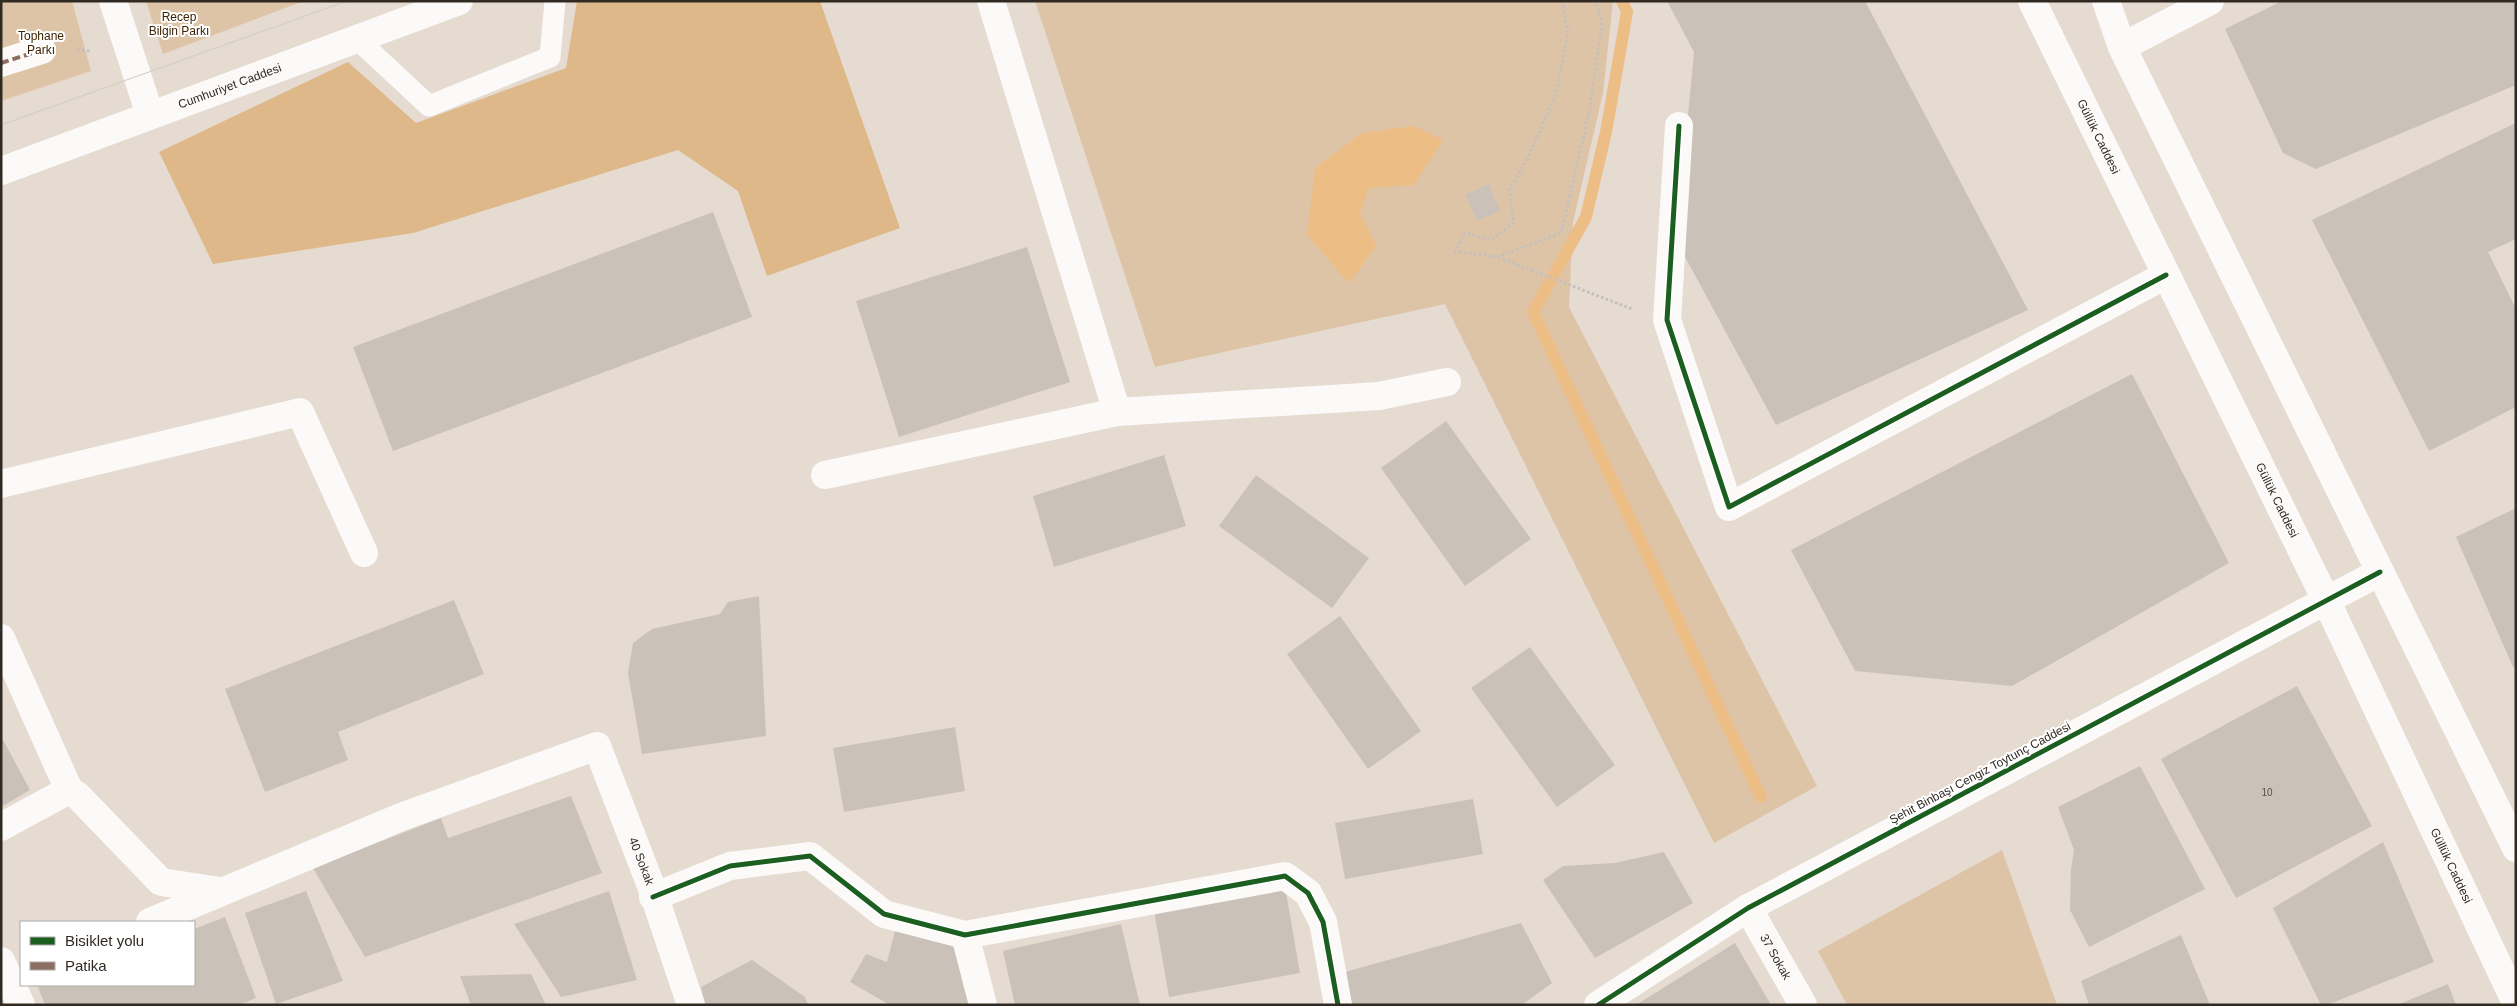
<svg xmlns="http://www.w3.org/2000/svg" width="2517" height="1006" font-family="Helvetica,sans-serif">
	<rect width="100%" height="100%" fill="#e5dbd0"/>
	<!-- green -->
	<path fill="#dec4a6" d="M1 1H72L91 71 1 101Z
		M146 1H304L163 54Z
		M1035 1H1613L1603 93 1573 222 1569 307 1817 786 1714 843 1445 304 1155 367Z
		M2002 850 2057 1005H1847L1818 951Z"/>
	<!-- forest -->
	<path fill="#dfb88a" d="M577 1H820L900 228 767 276 738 191 678 150 413 233 213 264 159 152 348 62 416 123 566 68Z"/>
	<!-- water -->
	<path fill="#edbd86" d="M1414 126 1443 140 1414 185 1369 188 1360 213 1376 246 1349 283 1307 235 1315 168 1362 133Z"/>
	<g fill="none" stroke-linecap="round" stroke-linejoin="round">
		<!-- stream -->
		<path stroke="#edbd86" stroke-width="12" d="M1622 1 1627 12 1606 132 1586 217 1533 312 1761 797"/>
	</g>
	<!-- building -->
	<path fill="#cac2b9" d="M1667 1H1865L2028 310 1776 425 1676 240 1694 52Z
		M2282 1H2516V85L2316 169 2283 153 2225 29Z
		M2516 123V239L2488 252 2516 309V407L2429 451 2312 220Z
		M1489 184 1500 211 1477 221 1465 195Z
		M713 212 752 317 393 451 353 347Z
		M1027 247 1070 382 899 437 856 301Z
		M2132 374 2229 563 2012 686 1855 671 1791 550Z
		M1446 421 1531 539 1465 586 1381 468Z
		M1164 455 1186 526 1054 567 1033 496Z
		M1256 475 1369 558 1332 608 1219 526Z
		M2516 508V666L2513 667 2456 537Z
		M759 596 766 736 642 754 628 673 633 643 652 629 720 614 728 602Z
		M454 600 484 674 338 732 348 760 265 792 225 689Z
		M1340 616 1421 731 1368 769 1287 654Z
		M1530 647 1615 765 1557 807 1471 688Z
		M2297 686 2372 826 2236 898 2161 759Z
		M955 727 965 791 844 812 833 748Z
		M1 736 30 790 1 807Z
		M2140 766 2205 889 2089 947 2070 910 2071 870 2074 850 2058 807Z
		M571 796 602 873 365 957 313 868 441 818 448 838Z
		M1473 799 1483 854 1345 879 1335 823Z
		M2383 842 2434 962 2327 1005H2321L2273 908Z
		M1664 852 1693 903 1595 958 1543 880 1563 866 1615 863Z
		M1285 887 1300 973 1169 997 1154 911Z
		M306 891 343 981 276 1004 245 913Z
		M609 891 637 980 561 997 514 924Z
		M225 917 256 998 239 1005H45L38 987 43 985H194V929Z
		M1521 923 1552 983 1522 1005H1352L1345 972Z
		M1121 924 1140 1005H1015L1003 951Z
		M896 927 956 943 972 1005H890L850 982 866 954 887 962Z
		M2181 935 2210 1005H2089L2081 981Z
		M1735 943 1771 1005H1636Z
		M752 960 805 997 808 1005H705L701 987Z
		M531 974 546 1005H471L460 976Z
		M2448 984 2456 1005H2397Z"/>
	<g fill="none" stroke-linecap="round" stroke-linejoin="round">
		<!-- path -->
		<path stroke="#c3c0bd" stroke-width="3" stroke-dasharray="2.5 2.5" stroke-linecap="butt" d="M1562 1 1568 32 1556 94 1525 164 1509 189 1514 222 1491 240 1465 233 1455 251 1497 257 1632 309
			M77 50 91 51
			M1497 257 1561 233 1589 113 1602 24 1596 1"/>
		<!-- lane -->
		<path stroke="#fbfaf8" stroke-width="21" d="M356 38 429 106 550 57 555 1"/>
		<!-- street -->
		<g stroke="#fbfaf8" stroke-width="28">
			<path d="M113 1 150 115"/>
			<path d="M991 1 1117 412 1379 396 1447 382"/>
			<path d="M2122 47 2210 1"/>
			<path d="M1 63 42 50"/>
			<path d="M1679 126 1667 320 1729 507 2166 275"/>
			<path d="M825 475 1117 412"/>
			<path d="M1 484 300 412 364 553"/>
			<path d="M1 638 69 790 78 796 161 882 220 891"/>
			<path d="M1 827 69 790"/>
			<path d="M653 897 730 866 810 856 884 914 965 935 1285 876 1308 893 1323 922 1338 1005"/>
			<path id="s1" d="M1748 908 1803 1005"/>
			<path id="s2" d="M150 922 401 817 597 746 651 886 691 1005"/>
			<path d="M965 935 983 1005"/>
			<path d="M1 961 21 1005"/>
		</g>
		<!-- secondary -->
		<g stroke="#fbfaf8" stroke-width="28">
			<path id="s3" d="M2032 1 2326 600 2516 1003"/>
			<path d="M2106 1 2122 47 2516 848"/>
			<path id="s4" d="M1 171 459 1"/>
			<path d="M1598 1005 1748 908 2380 572"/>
		</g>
		<!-- tram -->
		<path stroke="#ceccc8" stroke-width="1" d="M1 125 347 1"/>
		<!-- quiet -->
		<path stroke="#8d6e63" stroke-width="4" stroke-dasharray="8 4" stroke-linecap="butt" d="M1 63 42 50"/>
		<!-- cycleway casing -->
		<g stroke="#fff" stroke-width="8">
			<path id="cycleway" d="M1679 126 1667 320 1729 507 2166 275
				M653 897 730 866 810 856 884 914 965 935 1285 876 1308 893 1323 922 1338 1005
				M1598 1005 1748 908 2380 572"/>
		</g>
		<!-- cycleway -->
		<use href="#cycleway" stroke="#1b5e20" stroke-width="5"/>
	</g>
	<g text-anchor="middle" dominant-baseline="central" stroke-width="4" stroke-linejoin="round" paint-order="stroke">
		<!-- number labels -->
		<g font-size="10" fill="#575048">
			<text x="2267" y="792">10</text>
		</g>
		<!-- park labels -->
		<g font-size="12" fill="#3d2403" stroke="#fff">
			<text x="179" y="17">Recep<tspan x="179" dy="14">Bilgin Parkı</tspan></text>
			<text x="41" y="36">Tophane<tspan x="41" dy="14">Parkı</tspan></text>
		</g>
		<!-- street labels -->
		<g font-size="12" fill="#312a23" stroke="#fff">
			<text stroke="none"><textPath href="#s4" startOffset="244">Cumhuriyet Caddesi</textPath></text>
			<text stroke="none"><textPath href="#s3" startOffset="151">Güllük Caddesi</textPath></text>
			<text stroke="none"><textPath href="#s3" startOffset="556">Güllük Caddesi</textPath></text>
			<text transform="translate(1980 773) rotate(-28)">Şehit Binbaşı Cengiz Toytunç Caddesi</text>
			<text stroke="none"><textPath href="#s2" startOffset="604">40 Sokak</textPath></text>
			<text stroke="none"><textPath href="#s3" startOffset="961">Güllük Caddesi</textPath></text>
			<text stroke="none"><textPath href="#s1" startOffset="56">37 Sokak</textPath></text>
		</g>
	</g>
	<!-- border -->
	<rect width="2517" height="1006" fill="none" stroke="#312a23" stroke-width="5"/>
	<!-- legend -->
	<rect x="20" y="921" width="175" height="65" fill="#ffffff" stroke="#adaaa7"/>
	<rect x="30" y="937" width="25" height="8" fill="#1b5e20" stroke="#adaaa7"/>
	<text x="65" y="946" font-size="15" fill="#312a23">Bisiklet yolu</text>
	<rect x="30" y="962" width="25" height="8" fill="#8d6e63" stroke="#adaaa7"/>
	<text x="65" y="971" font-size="15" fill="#312a23">Patika</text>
</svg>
